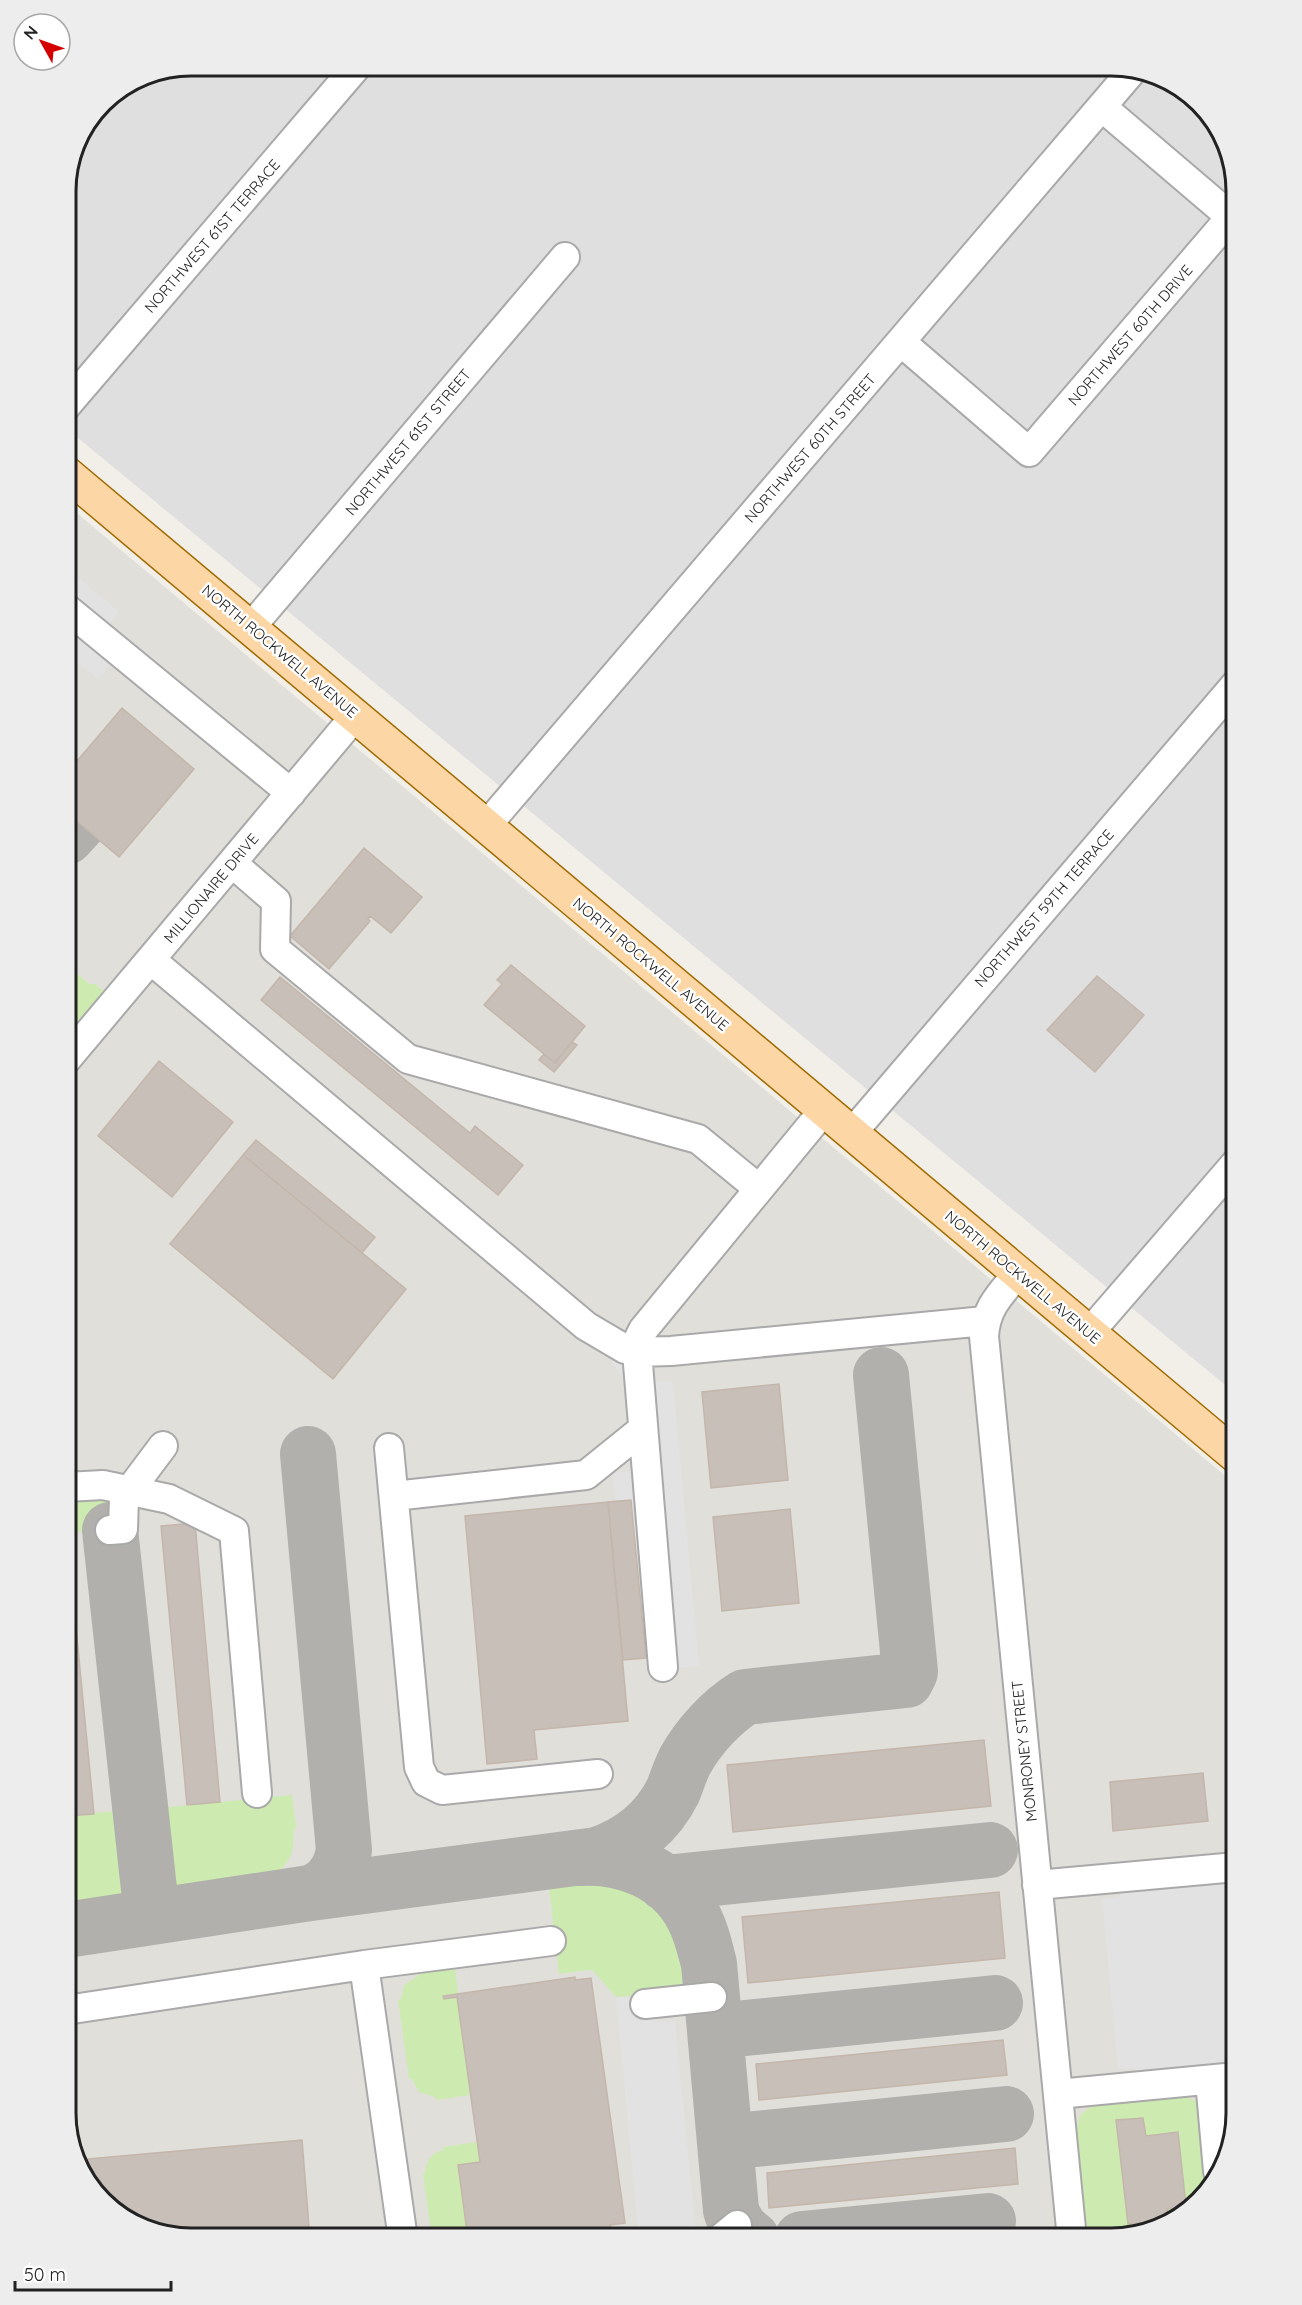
<svg xmlns="http://www.w3.org/2000/svg" width="1302" height="2305" font-family="Quicksand,sans-serif">
	<rect width="100%" height="100%" fill="#f2efe9"/>
	<!-- residential -->
	<path fill="#e0dfdf" d="M191 66H1119L1187 92 1226 143 1236 191V1394L66 428V184L76 143 103 102 144 75Z"/>
	<!-- airport -->
	<path fill="#e1dfda" d="M66 504 1236 1485V2114L1215 2184 1159 2229 1111 2239H184L121 2218 76 2162 66 2114Z"/>
	<!-- grass -->
	<path fill="#cdebb0" d="M66 964 89 984H95L106 993 66 1040Z
		M66 1494 107 1497 110 1529 68 1533Z
		M292 1795 296 1828 294 1829C293 1838 294 1849 290 1857 275 1889 218 1888 187 1892L186 1890C178 1888 170 1887 165 1880 156 1867 157 1830 156 1814L160 1808Z
		M118 1811 127 1816C129 1845 145 1893 106 1902V1905L73 1910 72 1907H66V1815Z
		M601 1879C616 1881 632 1885 645 1893 667 1906 711 1972 675 1990 664 1995 629 1996 616 1997L593 1971 588 1970 559 1974 549 1886Z
		M455 1968 458 1994 444 1996V1999L457 1997 470 2095 436 2100 435 2097 419 2092 412 2079H409L398 2000 401 1999 404 1985 418 1976V1973Z
		M1184 2095 1197 2102 1202 2113 1209 2188 1159 2229 1111 2239H1085L1076 2132 1080 2115 1093 2105Z
		M477 2142 480 2162 458 2166 468 2239H432L423 2174 425 2173C426 2160 431 2154 443 2150V2147Z"/>
	<!-- parking -->
	<path fill="#e2e2e2" d="M66 567 119 612 108 626 128 644 98 679 66 653Z
		M611 1361 657 1367 653 1371 654 1379 659 1382H673L699 1666 650 1670 648 1655 629 1656 613 1473 629 1471 632 1468 629 1461 625 1460 632 1420 630 1387Z
		M1236 1856V2005L1234 2006 1236 2058 1223 2059 1220 2062 1223 2068 1236 2067V2090L1100 2102 1098 2080 1136 2076 1138 2074 1135 2068 1118 2069 1102 1899 1119 1897 1121 1891 1118 1889 1080 1892 1078 1871Z
		M675 1992 656 2016V2020L659 2022 675 2021 696 2234 678 2239H639L616 1998Z"/>
	<g fill="none" stroke-linecap="round" stroke-linejoin="round">
		<!-- taxiway -->
		<path stroke="#b1b0ac" stroke-width="56" d="M66 837 79 823
			M308 1454 344 1850C341 1870 330 1887 310 1893
			M110 1530 152 1917
			M579 1858C625 1855 671 1874 693 1916 701 1931 705 1948 709 1964L731 2210C735 2223 741 2231 752 2239
			M665 1883 990 1850
			M66 1930 310 1893 597 1855C630 1844 657 1823 673 1791 677 1781 680 1771 685 1761 699 1736 721 1712 745 1697L906 1680 910 1672 881 1375
			M715 2031 995 2003
			M725 2142 1006 2114
			M802 2239 988 2221"/>
	</g>
	<!-- building -->
	<path fill="#c7bfb8" stroke="#c4b6ab" stroke-width="1.5" d="M122 708 194 769 119 857 66 812V774Z
		M364 848 422 897 391 933 370 916 368 919 370 921 329 969 290 936Z
		M511 965 585 1026 555 1063 484 1005 502 984 497 980Z
		M1097 976 1144 1015 1095 1072 1047 1030Z
		M280 977 470 1133 475 1126 523 1165 498 1195 261 1000Z
		M572 1042 577 1045 554 1072 539 1060 544 1054 555 1063Z
		M159 1061 233 1122 172 1197 98 1136Z
		M256 1140 375 1237 362 1253 243 1155Z
		M243 1155 406 1289 333 1379 170 1244Z
		M779 1384 788 1480 711 1488 702 1392Z
		M631 1500 646 1658 623 1660 608 1502Z
		M608 1502 628 1721 534 1730 537 1759 487 1764 465 1516Z
		M790 1509 799 1603 722 1611 713 1517Z
		M195 1523 220 1802 187 1805 161 1526Z
		M66 1524 94 1814 66 1816Z
		M984 1740 991 1806 733 1832 727 1765Z
		M1203 1773 1208 1821 1113 1831 1110 1782Z
		M999 1892 1005 1958 748 1983 742 1917Z
		M575 1977V1980L591 1978 625 2223 610 2225 611 2229 543 2239H468L458 2165 480 2162 457 1997 444 1999 443 1996Z
		M1003 2040 1007 2075 759 2100 756 2064Z
		M1143 2118 1146 2136 1178 2132 1186 2206 1167 2209 1168 2220 1128 2224 1116 2120Z
		M302 2140 310 2239H184L121 2218 75 2160Z
		M1015 2148 1018 2184 769 2208 767 2173Z"/>
	<g fill="none" stroke-linecap="round" stroke-linejoin="round">
		<!-- minor casing -->
		<g stroke="#a9a9a9" stroke-width="32">
			<path id="minor" d="M901 342 1029 452 1231 217 1102 107
				M66 406 357 66
				M66 608 291 793
				M251 627 565 257
				M487 825 1132 71
				M232 863 276 901 275 949 408 1059 698 1139 759 1189
				M151 960 586 1326 625 1349 637 1352 671 1351 985 1321
				M66 1060 356 715
				M852 1133 1236 684
				M1018 1273C1000 1295 986 1307 984 1336L1072 2239
				M1089 1333 1236 1163
				M389 1448 419 1767 426 1782 442 1790 598 1774
				M66 1487 103 1485 169 1499 234 1531 257 1793
				M394 1496 586 1475 643 1429
				M110 1530 123 1529 124 1498 163 1446
				M663 1667 637 1352 638 1340 643 1330 824 1110
				M1037 1885 1236 1867
				M364 1965 403 2239
				M645 2004 712 1997
				M66 2010 364 1965 551 1941
				M1210 2080 1218 2171
				M1058 2094 1236 2077
				M720 2239 737 2225"/>
		</g>
		<!-- major casing -->
		<g stroke="#a06b00" stroke-width="36">
			<path id="major" d="M66 473 1236 1456"/>
		</g>
		<!-- minor -->
		<use href="#minor" stroke="#fff" stroke-width="28"/>
		<!-- major -->
		<use href="#major" stroke="#fcd6a4" stroke-width="33"/>
	</g>
	<g text-anchor="middle" dominant-baseline="central" stroke-width="5" stroke-linejoin="round" paint-order="stroke">
		<!-- street labels -->
		<g font-size="15" fill="#222" stroke="#fff">
			<text transform="translate(212 236) rotate(-49)">NORTHWEST 61ST TERRACE</text>
			<text transform="translate(1130 335) rotate(-49)">NORTHWEST 60TH DRIVE</text>
			<text transform="translate(408 442) rotate(-50)">NORTHWEST 61ST STREET</text>
			<text transform="translate(810 448) rotate(-49)">NORTHWEST 60TH STREET</text>
			<text transform="translate(280 651) rotate(40)">NORTH ROCKWELL AVENUE</text>
			<text transform="translate(211 888) rotate(-50)">MILLIONAIRE DRIVE</text>
			<text transform="translate(1044 908) rotate(-49)">NORTHWEST 59TH TERRACE</text>
			<text transform="translate(651 964) rotate(40)">NORTH ROCKWELL AVENUE</text>
			<text transform="translate(1023 1277) rotate(40)">NORTH ROCKWELL AVENUE</text>
			<text transform="translate(1024 1751) rotate(-96)">MONRONEY STREET</text>
		</g>
	</g>
	<!-- crop -->
	<path d="M0 0H1302V2305H0ZM191 76H1111A115 115 0 0 1 1226 191V2113A115 115 0 0 1 1111 2228H191A115 115 0 0 1 76 2113V191A115 115 0 0 1 191 76Z" fill="#ededed" fill-rule="evenodd"/>
	<path fill="none" stroke="#222" stroke-width="3" d="M191 76H1111A115 115 0 0 1 1226 191V2113A115 115 0 0 1 1111 2228H191A115 115 0 0 1 76 2113V191A115 115 0 0 1 191 76Z"/>
	<!-- north arrow -->
	<g transform="translate(42 42) rotate(310)"><circle r="28" fill="#ffffff" stroke="#a7a7a7" stroke-width="1.5"/>
	<path d="M0-4.5L10 22L0 15L-10 22Z" fill="#d40000"/>
	<text y="-9" font-size="16" font-weight="bold" text-anchor="middle" fill="#222222">N</text>
	</g>
	<!-- scale -->
	<path d="M15 2281v9h156v-9" fill="none" stroke="#222222" stroke-width="3"/>
	<text x="24" y="2281" font-size="18" fill="#222222" stroke="#ffffff" stroke-width="4.5" paint-order="stroke">50 m</text>
</svg>
